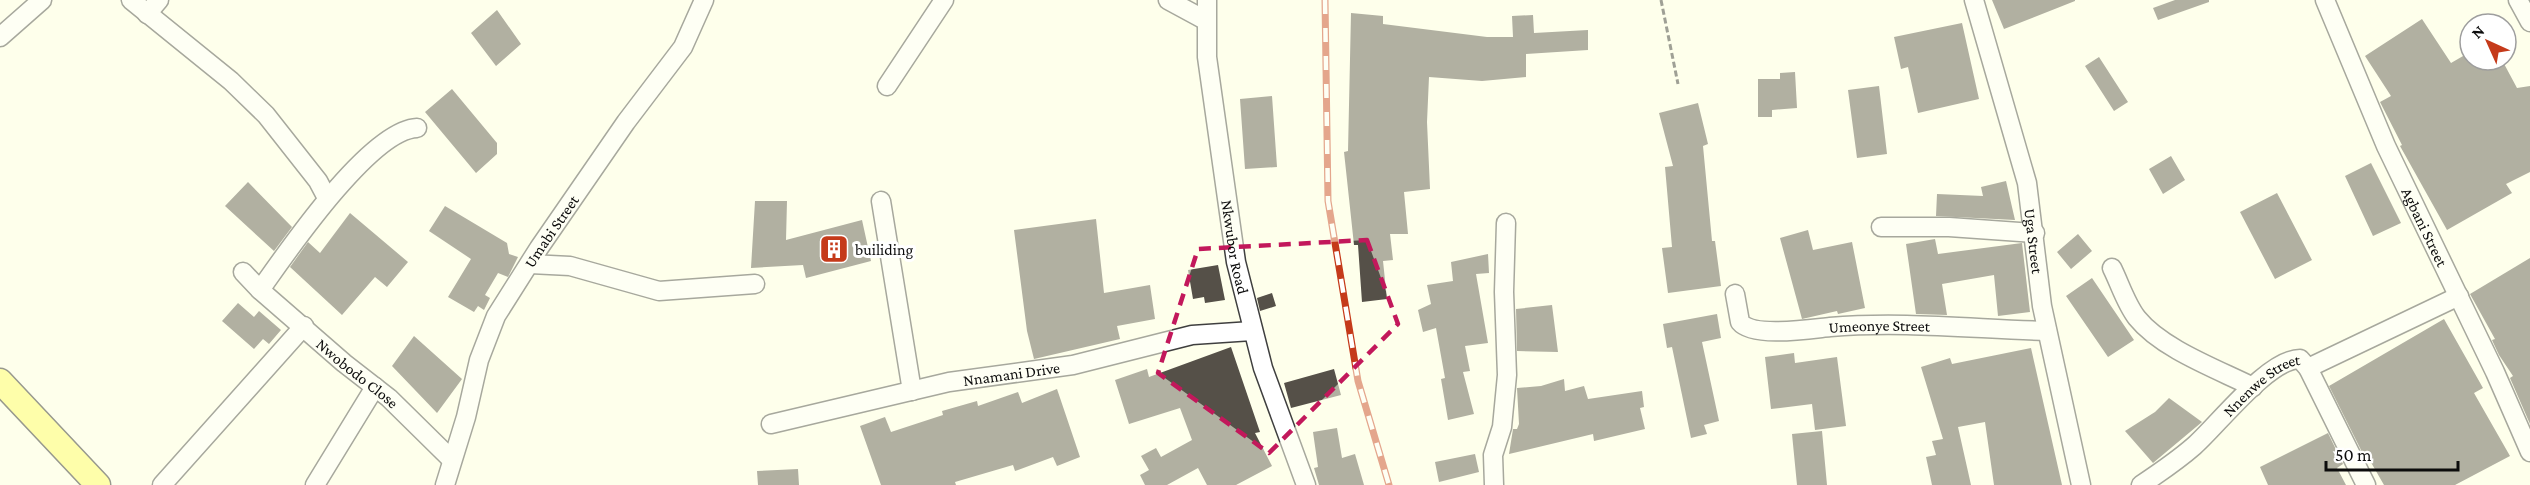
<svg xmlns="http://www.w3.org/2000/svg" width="2530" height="485" font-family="'Crimson Pro',serif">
	<rect width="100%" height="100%" fill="#feffeb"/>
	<!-- building -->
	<path fill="#555048" d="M1992 0H2075V1L2004 29Z
		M2175 0H2209V2L2158 20 2153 8Z
		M497 10 521 44 496 66 471 33Z
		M1351 13 1383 16V24L1487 37H1513L1512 16 1533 15 1534 33 1588 30V50L1526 54V77L1482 81 1429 77 1427 122 1430 189 1404 192 1408 234H1390L1393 260 1383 261 1387 299 1362 302 1358 245H1354L1344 152 1348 151Z
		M2422 19 2451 63 2470 52V60H2502L2517 88 2530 86V172L2506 184 2512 193 2447 230 2400 146 2402 145 2380 102 2391 96 2365 56Z
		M1962 23 1979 99 1918 113 1908 67 1901 69 1894 37Z
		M2099 57 2128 102 2114 111 2085 66Z
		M1795 72 1797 108 1772 110V117H1758V79H1780V73Z
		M1879 86 1887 154 1857 158 1848 90Z
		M452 89 497 143V154L476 173 425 112Z
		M1272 96 1277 167 1245 169 1240 99Z
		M1698 103 1708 144 1703 146 1712 241H1715L1721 286 1668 293 1662 248 1672 247 1665 167 1673 166 1659 113Z
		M2171 156 2185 180 2163 194 2149 169Z
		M2371 163 2401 223 2373 236 2345 176Z
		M2006 181 2015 220 1936 216 1937 194 1983 196 1981 187Z
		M248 182 292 227 274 251 225 206Z
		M2277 193 2312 260 2275 279 2240 212Z
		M755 201H787L786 240 862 220 871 261 806 278 803 265 751 268Z
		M445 206 507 243 509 254 518 257 508 277 498 273 485 295 490 298 484 310 478 306 474 312 448 297 471 259 429 231Z
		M350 213 408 262 387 287 375 277 342 315 290 267 308 242 320 253Z
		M1096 219 1104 293 1150 285 1155 319 1117 326 1120 339 1034 359 1027 331 1014 230Z
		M1808 230 1813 250 1852 242 1865 308 1838 314 1837 311 1802 319 1780 238Z
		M2078 234 2092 251 2071 269 2057 252Z
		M1935 239 1938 254 2022 243 2030 312 1998 316 1994 275 1942 284 1947 315 1916 314 1906 244Z
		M1488 254 1489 273 1476 274 1488 343 1465 346 1470 371 1463 372 1474 414 1448 420 1441 379 1445 378 1436 328 1423 332 1418 310 1431 304 1427 285 1453 281 1451 262Z
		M2530 258V424L2510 378 2513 376 2499 355 2492 340 2495 339 2470 294Z
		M1218 265 1225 300 1205 303 1204 297 1193 299 1188 270Z
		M2092 278 2134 340 2108 357 2066 296Z
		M1272 293 1276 306 1260 311 1257 298Z
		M238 303 254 317 259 311 281 330 269 344 263 339 254 349 222 321Z
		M1552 305 1558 352 1517 351 1516 309Z
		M1717 314 1721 338 1702 342 1719 421 1704 425 1707 434 1691 438 1672 347 1667 348 1663 324Z
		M2444 319 2483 388 2474 393 2510 456 2455 485H2384L2365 452 2363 454 2329 386Z
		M414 336 462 379 437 413 392 366Z
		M1231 347 1260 432 1255 433 1272 466 1236 485H1207L1198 468 1167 485H1145L1140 475 1149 470 1141 456 1156 448 1161 457 1192 440 1180 408 1129 424 1115 380 1147 369 1149 377Z
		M2031 348 2062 485H1994L1985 422 1958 427 1971 485H1932L1926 457 1936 455 1932 441 1943 439 1921 367 1950 358 1952 364Z
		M1794 353 1795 363 1837 357 1846 426 1815 430 1812 404 1771 409 1765 357Z
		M1334 369 1341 395 1291 408 1284 383Z
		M1564 379 1565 391 1584 386 1588 399 1642 391 1644 407 1640 408 1645 429 1594 441 1593 434 1509 454 1513 429H1517L1519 424 1517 388 1541 386Z
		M1057 389 1080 457 1057 466 1053 457 1015 471 1013 465 955 482 956 485H881L860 426 885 417 891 432 943 415 942 411 977 401 978 406 1018 392 1022 403Z
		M2169 398 2202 422 2153 463 2125 431 2155 412Z
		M1337 428 1342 458 1355 454 1364 485H1319L1314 468 1318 467 1313 432Z
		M1822 431 1827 485H1797L1792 434Z
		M2328 433 2343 464 2337 468 2346 485H2268L2260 467Z
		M1475 454 1479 472 1439 482 1435 462Z
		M798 469 799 485H758L757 471Z"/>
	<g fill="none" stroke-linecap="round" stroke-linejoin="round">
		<!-- minor casing -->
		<g stroke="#3f3f3f" stroke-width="21">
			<g id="minor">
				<path d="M131 0 231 81 266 115 318 181 327 198"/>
				<path d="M1168 0 1205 20"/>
				<path id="s1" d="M1207 0V57L1236 262 1263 368 1306 485"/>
				<path id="s2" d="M1974 0 2027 183 2042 306 2081 485"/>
				<path id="s3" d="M2325 0 2386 146 2495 372 2530 452"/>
				<path d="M2518 0 2530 22"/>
				<path d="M147 14 159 0"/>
				<path d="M0 37 42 0"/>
				<path d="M887 86 944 0"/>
				<path d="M881 201 912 391"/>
				<path d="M1881 227H1949L2035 233"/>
				<path d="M530 264 570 266 659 291 755 284"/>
				<path d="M2112 268C2120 284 2126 304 2137 318 2162 349 2217 369 2253 387"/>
				<path id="s4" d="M243 272 260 290 344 363 389 398 452 460"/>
				<path d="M260 290C287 252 370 130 417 128"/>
				<path id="s5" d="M1735 294 1740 322C1753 338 1810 329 1830 327 1903 321 1975 329 2047 331"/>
				<path d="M2308 368 2366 485"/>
				<path id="s6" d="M771 424 949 382 1073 365 1192 335 1252 331"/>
				<path d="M162 485 304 326"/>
				<path d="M315 485 375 387"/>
				<path id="s7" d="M445 485 466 417 479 360 496 316 539 248 626 122 683 47 704 0"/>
				<path d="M1494 485 1493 455 1502 427 1507 375 1504 292 1506 223"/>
				<path id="s8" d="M2141 485C2159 473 2178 460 2194 446 2218 425 2268 359 2300 359L2308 368 2459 296"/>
			</g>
		</g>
		<!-- major casing -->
		<g stroke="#1d1d1d" stroke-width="27">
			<path id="major" d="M0 381 98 485"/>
		</g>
		<!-- path -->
		<path stroke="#2e2e2e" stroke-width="3" stroke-dasharray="6 3" stroke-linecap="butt" d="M1661 0 1678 84"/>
		<!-- minor -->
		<use href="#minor" stroke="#fff" stroke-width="18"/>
		<!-- major -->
		<use href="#major" stroke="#fffd5b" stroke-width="24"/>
		<!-- rail casing -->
		<g stroke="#c53a1a" stroke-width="7">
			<path id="rail" d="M1325 0 1328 201 1358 381 1389 485"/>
		</g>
		<!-- rail -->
		<use href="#rail" stroke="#fff" stroke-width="4.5" stroke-dasharray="14" stroke-linecap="butt"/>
	</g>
	<!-- marked area -->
	<path d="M0 0H2530V485H0ZM1367 240 1398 324 1269 453 1158 373 1198 249Z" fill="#feffeb" fill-opacity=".55" fill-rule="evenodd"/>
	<path fill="none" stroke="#c2185b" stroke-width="4.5" stroke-dasharray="12 8" stroke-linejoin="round" d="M1367 240 1398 324 1269 453 1158 373 1198 249Z"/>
	<!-- icons -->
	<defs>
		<g id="building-square" transform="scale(1.5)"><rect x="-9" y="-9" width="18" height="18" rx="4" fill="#c53a1a" stroke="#fff"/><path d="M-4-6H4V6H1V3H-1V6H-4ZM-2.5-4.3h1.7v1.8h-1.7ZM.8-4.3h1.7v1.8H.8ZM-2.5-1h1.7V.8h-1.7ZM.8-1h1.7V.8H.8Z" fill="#fff"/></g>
	</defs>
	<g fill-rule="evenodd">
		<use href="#building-square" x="834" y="249"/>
	</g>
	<g text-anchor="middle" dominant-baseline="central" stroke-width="6" stroke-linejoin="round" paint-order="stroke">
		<!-- street labels -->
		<g font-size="16" fill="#0c0c0c" stroke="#fff">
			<text stroke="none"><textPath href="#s3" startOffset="248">Agbani Street</textPath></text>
			<text stroke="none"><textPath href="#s7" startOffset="278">Umabi Street</textPath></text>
			<text stroke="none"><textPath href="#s2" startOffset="249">Uga Street</textPath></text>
			<text stroke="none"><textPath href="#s1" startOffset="249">Nkwubor Road</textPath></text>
			<text stroke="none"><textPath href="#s5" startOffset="170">Umeonye Street</textPath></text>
			<text stroke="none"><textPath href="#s4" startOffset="153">Nwobodo Close</textPath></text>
			<text stroke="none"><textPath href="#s6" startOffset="246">Nnamani Drive</textPath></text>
			<text stroke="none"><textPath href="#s8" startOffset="158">Nnenwe Street</textPath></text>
		</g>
		<!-- poi labels -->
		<g font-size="16" fill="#0c0c0c" stroke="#fff" text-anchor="start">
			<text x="855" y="249">builiding</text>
		</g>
	</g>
	<!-- north arrow -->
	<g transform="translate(2488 42) rotate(315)"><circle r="28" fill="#ffffff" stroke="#9e9e9e" stroke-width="1.5"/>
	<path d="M0-4.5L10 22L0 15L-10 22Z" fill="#c53a1a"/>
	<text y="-9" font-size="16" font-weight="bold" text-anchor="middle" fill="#0c0c0c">N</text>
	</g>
	<!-- scale -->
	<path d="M2326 461v9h132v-9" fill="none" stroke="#0c0c0c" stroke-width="3"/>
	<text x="2335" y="461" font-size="18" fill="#0c0c0c" stroke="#ffffff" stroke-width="4.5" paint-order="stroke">50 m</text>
</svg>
